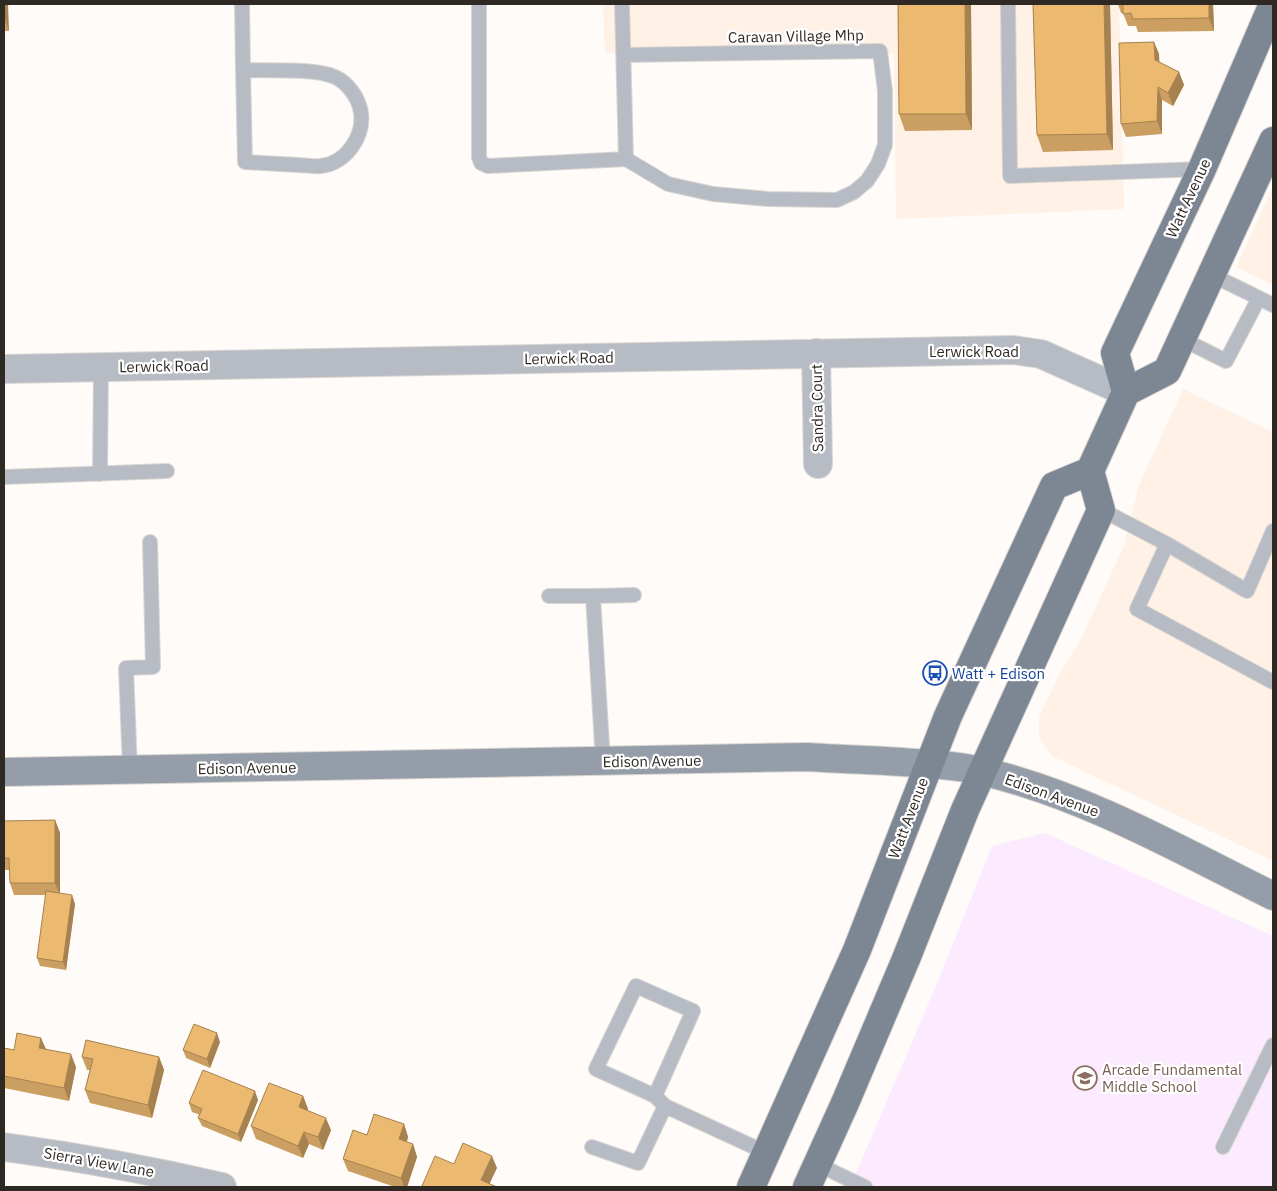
<svg xmlns="http://www.w3.org/2000/svg" width="1277" height="1191" font-family="'IBM Plex Sans',sans-serif">
	<rect width="100%" height="100%" fill="#fefbf8"/>
	<!-- built -->
	<path fill="#fff1e5" d="M603 4H1119L1124 209 896 219 894 54 605 53Z
		M1273 187V285L1236 267Z
		M1183 389 1273 432V861L1052 756 1044 746 1039 734V717L1059 675 1079 643 1124 546 1139 485Z"/>
	<!-- education -->
	<path fill="#fcebfe" d="M1045 833 1273 936V1187H850L943 969 992 846Z"/>
	<g fill="none" stroke-linecap="round" stroke-linejoin="round">
		<!-- lane casing -->
		<g stroke="#d9d5d2" stroke-width="16">
			<path id="lane" d="M242 4 243 70
				M479 4V157L481 163 488 166 626 159 668 184 713 194 768 199 837 200 854 192 867 181 878 164 885 145V91L880 51 624 55
				M622 4 626 159
				M1008 4 1010 176 1202 169
				M243 70C266 71 316 68 335 77 348 83 359 98 361 113 364 137 346 163 321 166 314 167 306 165 298 165 280 164 262 163 245 162Z
				M1212 275 1273 305
				M1182 339 1226 361 1259 298
				M100 474 101 367
				M4 477 167 471
				M1098 508 1167 544 1247 591 1273 531
				M1167 544 1137 609 1273 682
				M549 596H593
				M603 762 593 596 634 595
				M130 770 126 668 153 667 150 542
				M655 1096 693 1011 636 986 596 1069 655 1096 665 1106 767 1153
				M592 1147 638 1163 665 1106
				M1223 1147 1273 1045
				M817 1164 865 1187"/>
		</g>
		<!-- street casing -->
		<g stroke="#d9d5d2" stroke-width="30">
			<path id="street" d="M816 353 818 464
				M4 369 1013 350 1041 354 1126 392
				M4 1147C78 1157 150 1170 222 1187"/>
		</g>
		<!-- secondary casing -->
		<g stroke="#d9d5d2" stroke-width="30">
			<path id="secondary" d="M4 772 807 757C838 759 870 760 902 762 929 764 958 765 985 772 1086 796 1180 850 1273 896"/>
		</g>
		<!-- primary casing -->
		<g stroke="#d9d5d2" stroke-width="30">
			<path id="primary" d="M1126 392 1115 353 1202 169 1273 4
				M751 1187 857 950 948 716 1054 486 1090 471
				M807 1187 845 1103 906 959 965 810 1101 510 1090 471 1126 392 1167 371 1273 141"/>
		</g>
		<!-- lane -->
		<use href="#lane" stroke="#b7bcc4" stroke-width="14"/>
		<!-- street -->
		<use href="#street" stroke="#b7bcc4" stroke-width="28"/>
		<!-- secondary -->
		<use href="#secondary" stroke="#959da8" stroke-width="28"/>
		<!-- primary -->
		<use href="#primary" stroke="#7d8794" stroke-width="28"/>
	</g>
	<!-- wall -->
	<path fill="#cb9f61" d="M4 4 9 31H4Z
		M898 4H971L972 130 905 131 899 114Z
		M1033 4H1110L1113 150 1043 152 1037 135Z
		M1118 4H1213L1214 31 1138 32 1136 26H1128L1123 13H1121Z
		M1154 42 1159 54V62L1179 72 1184 85 1173 106 1162 100V134L1126 137 1121 124Z
		M55 820 60 833V893L75 904 66 970 40 966 37 958 46 895H14L10 883V870H4V821Z
		M41 1038 46 1049 76 1067 69 1101 4 1088V1048L14 1050Z
		M220 1042 210 1068 186 1058 183 1050Z
		M82 1057H159L164 1070 152 1118 90 1103 85 1090 90 1070H87Z
		M303 1096 308 1109 307 1110 331 1130 323 1150 309 1144 303 1158 256 1139 251 1126Z
		M258 1100 241 1142 202 1126 198 1118 200 1115 192 1112 189 1103Z
		M404 1124 408 1137 407 1142 413 1144 417 1157 407 1187H395L348 1171 343 1159 367 1135Z"/>
	<!-- shaded-wall -->
	<path fill="#a5824f" d="M4 4H8L9 31 4 17Z
		M965 4H971L972 130 966 114Z
		M1104 4H1110L1113 150 1107 134Z
		M1209 4H1213L1214 31 1209 18Z
		M1154 42 1159 54 1160 73 1155 60Z
		M1179 72 1184 85 1173 106 1168 93Z
		M1158 87 1162 100V134L1157 121Z
		M55 820 60 833V895L55 883Z
		M72 895 75 904 66 970 63 962Z
		M217 1033 220 1042 210 1068 207 1059Z
		M41 1038 46 1050 39 1048Z
		M71 1054 76 1067 69 1101 64 1088Z
		M159 1057 164 1070 152 1118 148 1105Z
		M255 1091 258 1100 241 1142 238 1134Z
		M303 1096 308 1109 304 1119 299 1107Z
		M326 1118 331 1130 323 1150 318 1137Z
		M404 1124 408 1137 403 1152 399 1139Z
		M304 1132 309 1144 303 1158 298 1146Z
		M413 1144 417 1157 407 1187H404L401 1178Z
		M492 1156 497 1168 488 1187 481 1180Z"/>
	<!-- building -->
	<path fill="#ecb971" stroke="#a5824f" d="M898 4H965L966 114H899Z
		M1033 4H1104L1107 134 1037 135Z
		M1123 4H1209V18L1133 19 1131 13 1123 14Z
		M1154 42 1155 60 1179 72 1168 93 1158 87 1157 121 1121 124 1119 43Z
		M55 820V883H10L9 858H4V821Z
		M46 891 72 895 63 962 37 958Z
		M194 1024 217 1033 207 1059 183 1050Z
		M17 1033 41 1038 39 1048 71 1054 64 1088 4 1076V1048L14 1050Z
		M86 1040 159 1057 148 1105 85 1090 93 1059 82 1057Z
		M203 1070 255 1091 238 1134 198 1118 202 1109 189 1103Z
		M269 1083 303 1096 299 1107 326 1118 318 1137 304 1132 298 1146 251 1126Z
		M374 1114 404 1124 399 1139 413 1144 401 1178 343 1159 353 1130 367 1135Z
		M463 1143 492 1156 481 1180 497 1187H426L422 1186 435 1156 454 1164Z"/>
	<!-- icons -->
	<defs>
		<g id="bus-ring" transform="scale(1.25)"><circle r="9.5" fill="#fff" stroke="#1a4fb4" stroke-width="1.5"/><path d="M-5-6H5V4H4V6H2V4H-2V6H-4V4H-5ZM-3.5-4V0h7V-4ZM-3.5 1.2v1.5H-2V1.2ZM2 1.2v1.5H3.5V1.2Z" fill="#1a4fb4"/></g>
		<g id="school-ring" transform="scale(1.25)"><circle r="9.5" fill="#fff" stroke="#8d6e63" stroke-width="1.5"/><path d="M0-5L7-2L0 1L-7-2ZM-4 1L0 2.5L4 1V4Q0 6-4 4Z" fill="#8d6e63"/></g>
	</defs>
	<g fill-rule="evenodd">
		<use href="#bus-ring" x="935" y="673"/>
		<use href="#school-ring" x="1085" y="1078"/>
	</g>
	<g text-anchor="middle" dominant-baseline="central" stroke-width="4.5" stroke-linejoin="round" paint-order="stroke">
		<!-- street labels -->
		<g font-size="15" fill="#2f2923" stroke="#fff">
			<text transform="translate(796 36) rotate(-1)">Caravan Village Mhp</text>
			<text transform="translate(1188 198) rotate(-65)">Watt Avenue</text>
			<text x="974" y="351">Lerwick Road</text>
			<text transform="translate(569 358) rotate(-1)">Lerwick Road</text>
			<text transform="translate(164 366) rotate(-1)">Lerwick Road</text>
			<text transform="translate(817 408) rotate(-91)">Sandra Court</text>
			<text transform="translate(652 761) rotate(-1)">Edison Avenue</text>
			<text transform="translate(247 768) rotate(-1)">Edison Avenue</text>
			<text transform="translate(1052 795) rotate(20)">Edison Avenue</text>
			<text transform="translate(908 818) rotate(-69)">Watt Avenue</text>
			<text transform="translate(99 1162) rotate(10)">Sierra View Lane</text>
		</g>
		<!-- transit labels -->
		<g font-size="15" fill="#164399" stroke="#fff" text-anchor="start">
			<text x="952" y="673">Watt + Edison</text>
		</g>
		<!-- education labels -->
		<g font-size="15" fill="#785e54" stroke="#fff" text-anchor="start">
			<text x="1102" y="1069">Arcade Fundamental<tspan x="1102" dy="17">Middle School</tspan></text>
		</g>
	</g>
	<!-- border -->
	<rect width="1277" height="1191" fill="none" stroke="#2f2923" stroke-width="10"/>
</svg>
